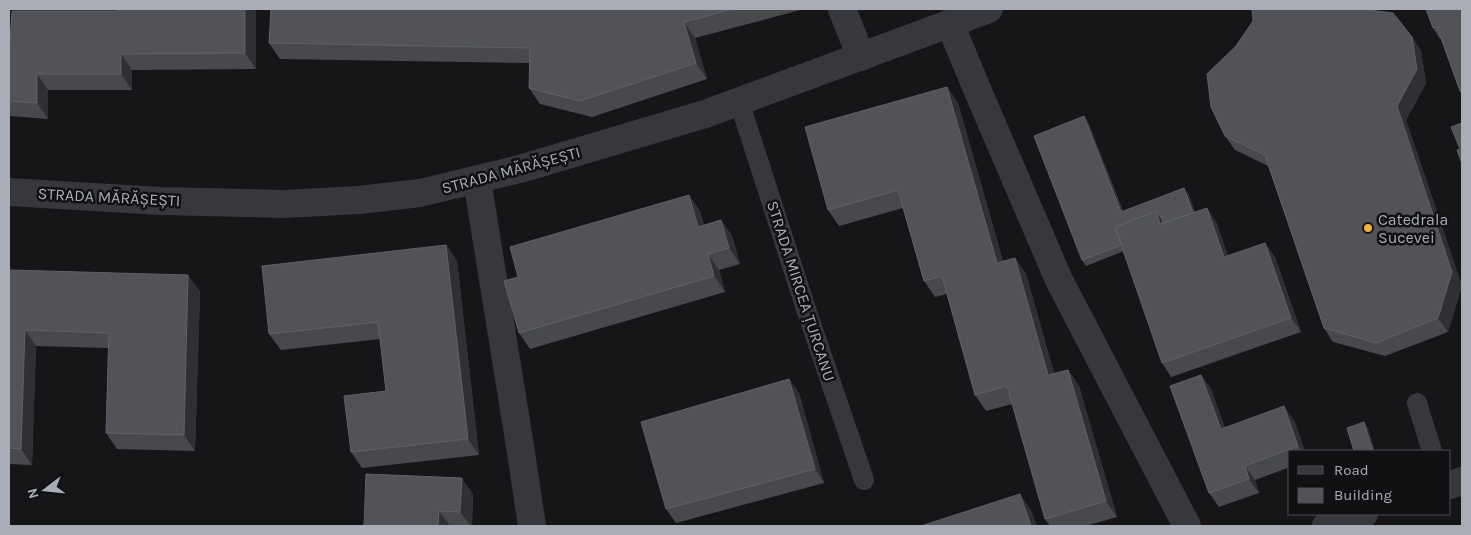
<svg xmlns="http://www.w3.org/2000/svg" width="1471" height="535" font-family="Karla,sans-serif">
	<rect width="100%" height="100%" fill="#161618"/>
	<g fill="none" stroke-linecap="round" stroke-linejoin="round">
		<!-- service -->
		<path stroke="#37383d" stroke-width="20" d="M739 101 806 309 864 480
			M1417 403 1432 451"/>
		<!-- pedestrian -->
		<path stroke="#37383d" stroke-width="28" d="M950 24 980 96 1059 280 1187 526
			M477 180 520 446"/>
		<!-- minor -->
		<path stroke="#37383d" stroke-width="28" d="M842 9 861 57
			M520 446 532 526
			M1450 485 1462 481
			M1326 526 1364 514"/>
		<!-- tertiary -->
		<path stroke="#37383d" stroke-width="28" d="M9 192 161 201 285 204 359 200 420 193 520 169 705 114 989 9"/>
	</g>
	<!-- wall -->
	<path fill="#47494d" d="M116 9H256V69L132 70V90H48V119L9 116V43L116 11Z
		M271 9H804L695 38 707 79 592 117 540 104 529 88V63L280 59 269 43Z
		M1462 9V94L1460 91 1441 38 1440 39 1433 28Z
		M1253 21 1412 37 1421 51 1426 83 1406 120 1462 286 1448 332 1385 356 1333 342 1324 328 1268 166 1235 150 1225 136 1236 46Z
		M947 87 958 103 1003 261 1015 258 1026 274 1054 373 1068 370 1079 386 1117 517 1086 526H1050L1045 519 1012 404 986 411 975 395 947 294 935 297 924 281 903 208 839 226 828 210Z
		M1088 122 1123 211 1188 193 1195 212 1207 208 1216 222 1228 256 1265 243 1275 257 1301 332 1171 377 1162 363 1124 251 1086 266 1082 260Z
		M689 195 700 211 704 225 721 220 732 236 740 264 719 270 725 292 530 349 519 333 518 277Z
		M446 245 457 261 479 455 362 468 351 452 386 391 380 339 281 350 269 334Z
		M9 270 200 291 195 451 117 449 106 433 108 348 36 346 32 465 9 464Z
		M1201 375 1211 389 1225 428 1294 420 1305 451H1290V467L1255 480 1259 493 1219 507 1209 493Z
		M789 379 799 393 824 483 676 523 666 509Z
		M473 494 472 526H364Z"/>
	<!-- shaded-wall -->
	<path fill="#2f3033" d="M245 9H256V69L245 53Z
		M684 22 695 38 707 79 696 63Z
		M1412 37 1421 51 1426 83 1406 120 1462 286 1448 332 1438 318 1397 106Z
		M121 54 132 70V90L121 74Z
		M37 74 48 90V119L37 103Z
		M947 87 958 103 1008 279 997 263Z
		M1084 116 1088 122 1125 218 1121 212Z
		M1184 188 1188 193 1198 219 1194 213Z
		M689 195 700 211 709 243 698 227Z
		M1207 208 1216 222 1233 271 1224 257Z
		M1156 211 1165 224H1160Z
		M721 220 732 236 740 264 729 248Z
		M1265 243 1275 257 1301 332 1291 318Z
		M446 245 457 261 479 455 468 439Z
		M708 254 719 270 725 292 714 276Z
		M1015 258 1026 274 1059 391 1048 375Z
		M188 275 200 291 195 451 184 435Z
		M25 330 36 346 32 465 21 449Z
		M1068 370 1079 386 1117 517 1106 501Z
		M1201 375 1211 389 1230 443 1221 429Z
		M789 379 799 393 824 483 815 469Z
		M1284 406 1294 420 1305 451H1302L1298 446Z
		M1364 422 1368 428 1375 451H1373Z
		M1245 466 1255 480 1259 493 1249 479Z
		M462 478 473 494 472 526H471L460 512Z
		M1020 494 1031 510 1037 526H1031Z
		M439 511 450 526H438Z"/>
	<!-- building -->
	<path fill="#525359" stroke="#5f6168" d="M116 9H245V53L121 54V74H37V103L9 101V43H10L12 11H116Z
		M271 9H733L684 22 696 63 580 101 529 88 530 48 269 43Z
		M1252 9H1362L1393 13 1412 37 1417 69 1397 106 1452 272 1438 318 1376 343 1324 328 1265 155 1225 136 1211 107 1207 74 1236 46 1253 21Z
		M1426 9H1462V90L1460 91 1437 27 1433 28Z
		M947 87 997 263 1015 258 1048 375 1068 370 1106 501 1045 519 1007 386 975 395 942 276 924 281 898 190 828 210 805 127Z
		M1084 116 1121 212 1184 188 1193 213 1163 223 1162 219 1156 211 1115 227 1122 245 1082 260 1034 136Z
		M1462 123V164L1457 150 1460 149 1451 127Z
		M689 195 698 227 721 220 729 248 708 254 714 276 519 333 504 281 518 277 510 247Z
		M1207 208 1224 257 1265 243 1291 318 1162 363 1115 227 1156 211 1160 224Z
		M446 245 468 439 351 452 344 396 386 391 378 322 269 334 262 266Z
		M9 270 188 275 184 435 106 433 109 333 25 330 21 449 9 448Z
		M1201 375 1221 429 1284 406 1298 446 1245 466 1249 479 1209 493 1170 386Z
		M789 379 815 469 666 509 641 422Z
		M1364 422 1373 451H1354L1347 428Z
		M366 474 462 478 460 512 439 511 438 526H364Z
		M1020 494 1031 526H921Z"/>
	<!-- markers -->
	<circle fill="#f2b134" stroke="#111113" stroke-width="2" cx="1368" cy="228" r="5"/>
	<g text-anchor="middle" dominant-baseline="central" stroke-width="5" stroke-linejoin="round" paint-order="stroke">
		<!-- street labels -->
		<g font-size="16" fill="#a8adb8" stroke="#111113">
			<text transform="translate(511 170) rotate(-15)">STRADA MĂRĂȘEȘTI</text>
			<text transform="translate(109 197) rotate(3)">STRADA MĂRĂȘEȘTI</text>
			<text transform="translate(801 291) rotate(72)">STRADA MIRCEA ȚURCANU</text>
		</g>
		<!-- poi labels -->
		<g font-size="16" fill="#a8adb8" stroke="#111113" text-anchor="start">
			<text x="1378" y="219">Catedrala<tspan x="1378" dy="18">Sucevei</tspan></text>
		</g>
	</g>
	<!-- border -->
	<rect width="1471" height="535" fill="none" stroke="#a8adb8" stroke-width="20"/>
	<!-- legend -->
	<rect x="1288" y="450" width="162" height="65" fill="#111113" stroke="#4d4f55"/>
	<rect x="1298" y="466" width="25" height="8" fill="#37383d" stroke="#4d4f55"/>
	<text x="1334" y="475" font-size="15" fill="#a8adb8">Road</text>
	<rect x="1298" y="488" width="25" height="15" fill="#525359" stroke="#4d4f55"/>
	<text x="1334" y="500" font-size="15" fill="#a8adb8">Building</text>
	<!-- north arrow -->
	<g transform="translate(45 490) rotate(254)" stroke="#111113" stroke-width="4" paint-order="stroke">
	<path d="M0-4L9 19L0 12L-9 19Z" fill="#a8adb8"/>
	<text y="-8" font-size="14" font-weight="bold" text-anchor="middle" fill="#a8adb8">N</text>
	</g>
</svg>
